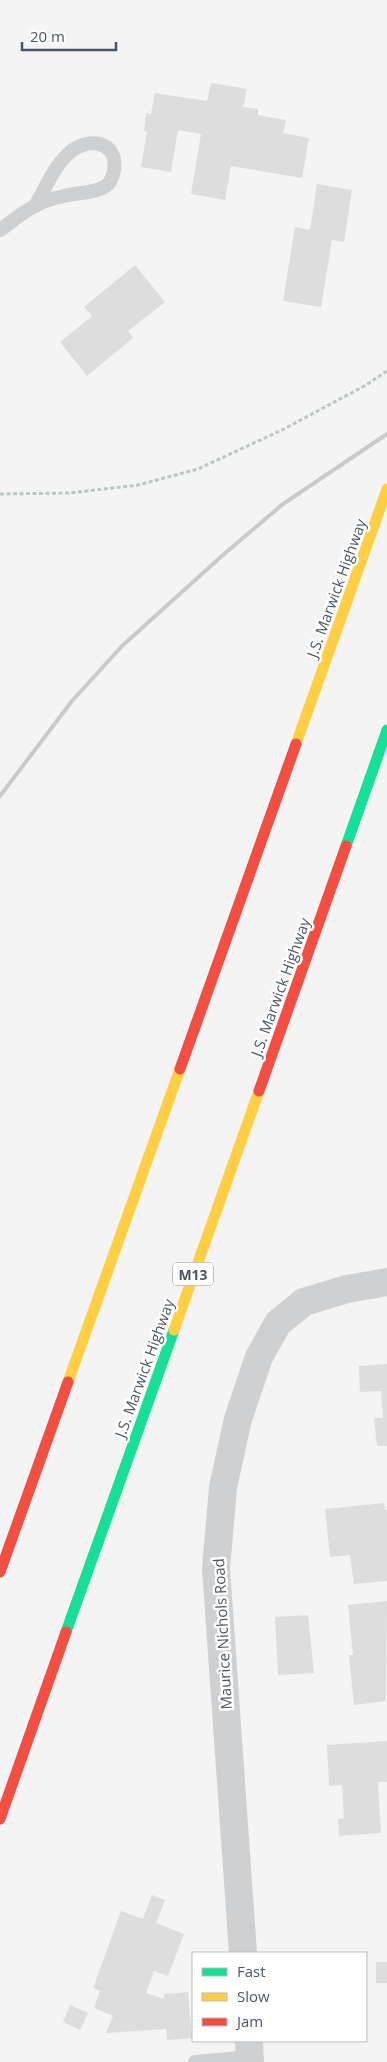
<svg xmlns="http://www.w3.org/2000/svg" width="387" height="2062" font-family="'Open Sans',sans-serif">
	<rect width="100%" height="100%" fill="#f4f4f4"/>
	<!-- building -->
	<path fill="#ddddde" d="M211 83 247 89 243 107 258 109V115L286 120 283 133 309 138 302 178 231 166 225 200 191 194 201 134 178 130 171 172 141 167 147 132 144 131 146 113 151 114 155 93 207 101Z
		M317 184 352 190 344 242 332 240 321 307 283 301 295 227 310 230Z
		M135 265 165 302 128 331 133 338 87 376 60 342 92 316 84 307Z
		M387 1364V1446H377L374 1418H383L381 1391 360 1392 359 1366Z
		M384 1503 385 1510H387V1581L354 1584 350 1555 330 1557 325 1509Z
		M387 1601 386 1701 354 1705 349 1655H353L348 1605Z
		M308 1615 314 1673 278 1675 275 1617Z
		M387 1741V1782H378L381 1833 339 1836 338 1819 344 1818 342 1785 329 1786 327 1745Z
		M152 1895 165 1900 156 1923 184 1934 168 1976 154 1971 146 1993 164 1999V1994L188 1992 192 2038 167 2040 166 2029 106 2033 113 2016 94 2008 100 1991 93 1988 121 1911 143 1919Z
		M376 1962H387V1983H376Z
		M70 2005 88 2013 80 2030 63 2022Z"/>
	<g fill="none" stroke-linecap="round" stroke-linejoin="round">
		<!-- path -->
		<path stroke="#bcc7c4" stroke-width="3" stroke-dasharray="4 2.5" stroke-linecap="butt" d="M0 494 69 493 138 485 198 469 284 429 366 385 387 371"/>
		<!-- lane -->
		<path stroke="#ced0d2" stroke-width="14" d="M0 230C11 222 23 212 35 206 43 201 55 198 64 196 77 192 98 194 108 184 111 181 113 175 114 171 119 140 86 136 68 154 53 168 45 189 35 206
			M195 2062 250 2057"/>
		<!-- street -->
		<path stroke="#ced0d2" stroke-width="28" d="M243 1953 216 1568 223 1487 238 1419 259 1357 278 1323 304 1302 347 1289 387 1282
			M249 2041 250 2062"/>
		<!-- fast -->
		<path stroke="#16e098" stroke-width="11" d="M346 846 387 730
			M66 1632 174 1330"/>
		<!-- slow -->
		<path stroke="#ffcf43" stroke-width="11" d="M296 744 387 489
			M174 1330 259 1091
			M68 1382 180 1069"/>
		<!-- jam -->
		<path stroke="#f24e42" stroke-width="11" d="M180 1069 296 744
			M259 1091 346 846
			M0 1572 68 1382
			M0 1819 66 1632"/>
		<!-- rail -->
		<path stroke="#c9cacc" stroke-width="4" d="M0 796 72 701 122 646 223 555 283 504 387 434"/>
	</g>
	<g text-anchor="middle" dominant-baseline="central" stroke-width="5" stroke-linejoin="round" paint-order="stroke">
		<!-- shield labels -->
		<rect fill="#fff" stroke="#808990" stroke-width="1" x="173" y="1262.5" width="40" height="23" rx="4"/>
		<g font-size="14" font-weight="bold" fill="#4a5661">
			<text x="193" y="1274">M13</text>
		</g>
		<!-- street labels -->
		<g font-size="15" fill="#4a5661" stroke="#fff">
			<text transform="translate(336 588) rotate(-70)">J.S. Marwick Highway</text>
			<text transform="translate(280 987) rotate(-70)">J.S. Marwick Highway</text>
			<text transform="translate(144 1368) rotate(-70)">J.S. Marwick Highway</text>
			<text transform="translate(222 1634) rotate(-93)">Maurice Nichols Road</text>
		</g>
	</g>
	<!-- legend -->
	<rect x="192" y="1952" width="175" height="90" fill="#ffffff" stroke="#b7bbc0"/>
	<rect x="202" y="1968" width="25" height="8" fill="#16e098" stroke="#b7bbc0"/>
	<text x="237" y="1977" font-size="15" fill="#4a5661">Fast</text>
	<rect x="202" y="1993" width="25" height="8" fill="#ffcf43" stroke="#b7bbc0"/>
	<text x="237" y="2002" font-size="15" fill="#4a5661">Slow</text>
	<rect x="202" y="2018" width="25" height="8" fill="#f24e42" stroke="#b7bbc0"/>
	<text x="237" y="2027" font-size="15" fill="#4a5661">Jam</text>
	<!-- scale -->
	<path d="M22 42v8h94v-8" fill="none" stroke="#4a5661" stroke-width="2.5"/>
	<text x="30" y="42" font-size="15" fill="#4a5661" stroke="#ffffff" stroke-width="4" paint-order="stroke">20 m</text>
</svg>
